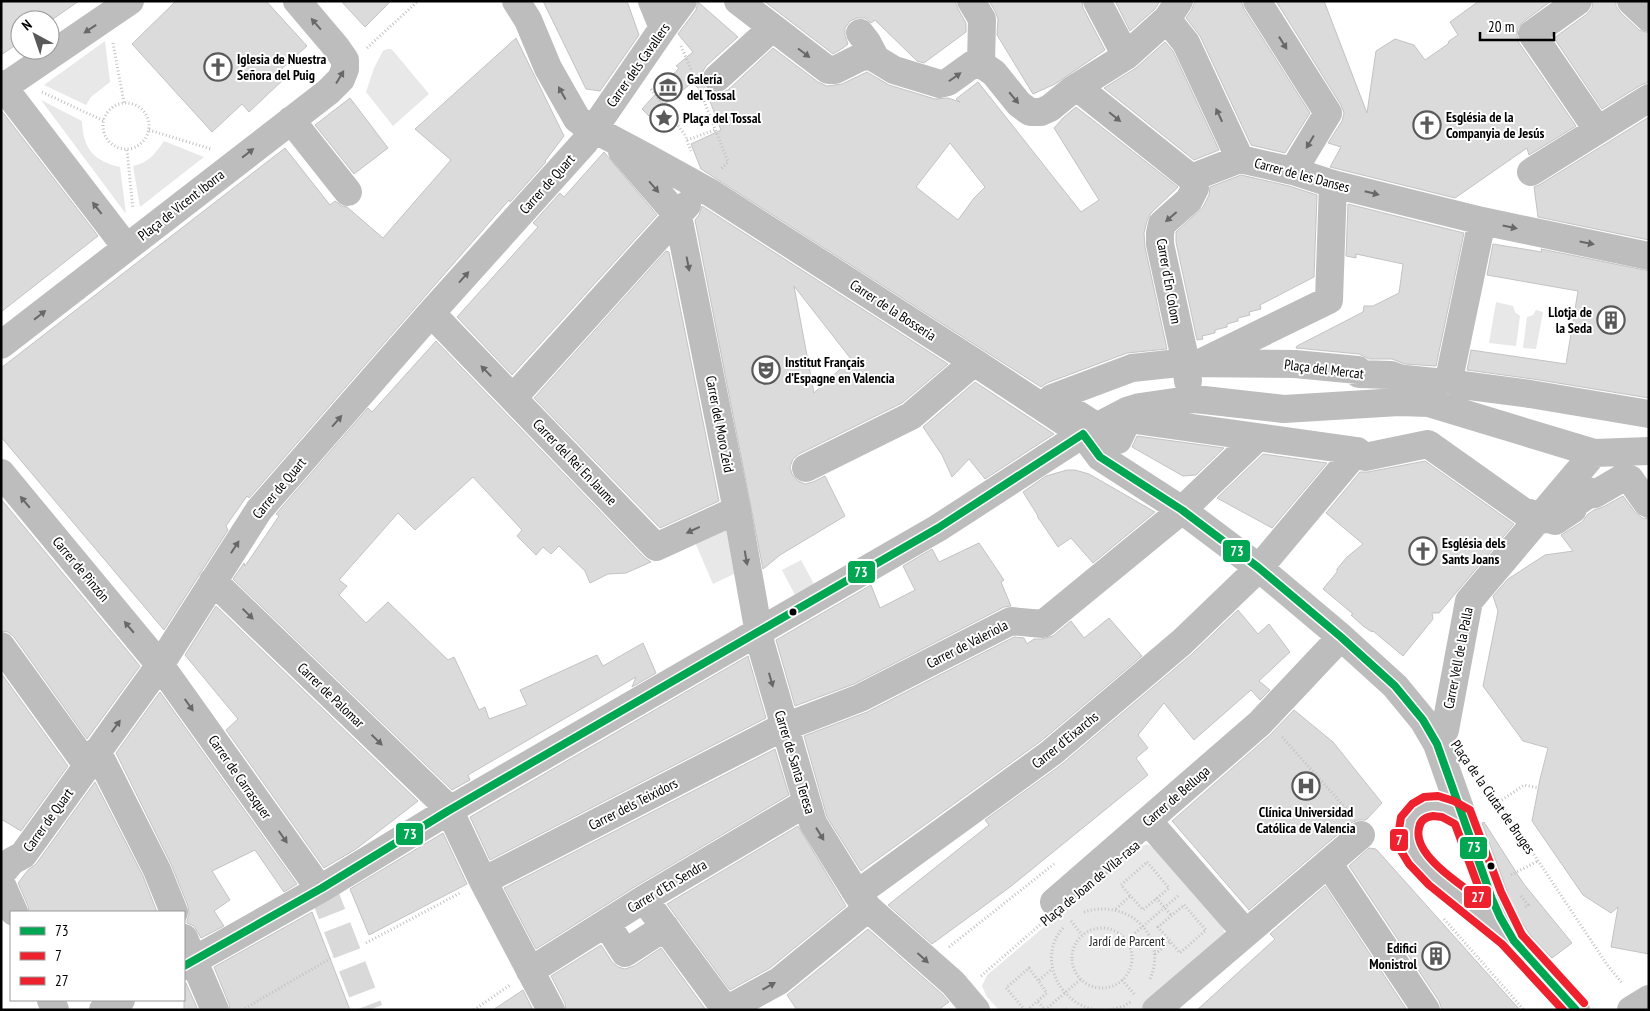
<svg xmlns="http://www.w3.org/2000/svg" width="1650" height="1011" font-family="'PT Sans Narrow',sans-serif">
	<rect width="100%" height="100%" fill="#fff"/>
	<!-- green -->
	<path fill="#e8e8e8" d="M105 41 110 82 91 97 86 105 44 85Z
		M387 49H391L395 53 429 94 393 126 366 92 374 68 383 51Z
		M41 100 82 121C83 148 93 161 120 167L126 214Z
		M164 141 204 157 140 207 133 166C148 163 156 153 164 141Z
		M1496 302 1513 306 1515 312 1520 316 1516 346 1489 343Z
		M1536 310 1543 312 1536 349 1523 348 1527 317 1533 315Z
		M726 526 736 573 713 584 694 540Z
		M801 560 814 584 795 595 782 570Z
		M1147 844 1156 849 1222 926 1225 933 1222 943 1145 1010H999L987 997 982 986 987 975 1138 848Z"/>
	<!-- building -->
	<path fill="#dbdbdb" stroke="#c3c3c3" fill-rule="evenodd" d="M1 1H79L50 21V20H20V42L1 55Z
		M176 1H266L307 46 277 73 283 80 249 112 242 104 212 132 132 44Z
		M341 1H391L365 27Z
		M543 1H627L639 35 600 91 586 89Z
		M764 1H955L958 9 966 23V32L924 63 917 61 875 20 871 23 865 18H857L850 21 845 28V36L848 44 843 48 833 54Z
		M989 1H1082L1083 8 1105 50 1055 84 1033 94 997 35 998 19 995 11Z
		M1115 1H1160L1155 9 1130 31Z
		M1195 1H1241L1244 9 1310 113 1285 153 1251 145 1200 36 1186 18 1192 9Z
		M1276 1H1324L1367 113 1376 51 1395 39 1414 45 1425 60 1448 44 1449 41 1458 35 1450 22 1479 1H1551L1523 22 1518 28 1517 36 1519 43 1576 126 1529 155 1527 148 1455 198 1330 167 1341 147 1328 143 1342 121 1344 113 1341 105Z
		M1593 1H1616V6L1620 12 1639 30 1649 33V82L1641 85 1602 109 1554 38 1587 14 1592 8Z
		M698 2 738 37 706 66 702 73V82L705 88 712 93H720L728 90 773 48 818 82 827 86 842 84 867 72 889 85 935 99 948 98 960 102 956 99 978 82 1081 212 1099 200 1054 128 1064 117 1076 107 1178 187 1151 213 1147 221 1144 233 1145 247 1167 349 1127 353 1047 383 1041 387 701 169 691 144 721 130 708 96 692 83 649 116 642 109 679 68 676 66 693 52 678 34 696 10ZM950 143 985 187 974 198 958 220 916 187Z
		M516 38 564 136 545 161 546 162 510 202 509 200 249 498 247 496 226 526 228 530 164 630 1 437V368L285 148 330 205 335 201 342 206 347 207 383 238 451 160 415 129Z
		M1165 42 1173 51 1219 150 1194 160 1104 88 1136 68Z
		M350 98 388 148 354 174 315 125Z
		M1 110 98 236 1 312Z
		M1649 117V240L1538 217 1534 187 1539 185Z
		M604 152 657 215 512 375 457 317 538 227 533 223 560 193 564 197Z
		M1241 175 1289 186 1317 195 1314 277 1260 305 1261 309 1249 312 1250 315 1238 318V321L1227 324V327L1215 330V333L1202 336 1203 339 1197 340 1176 242V232L1203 207 1209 195 1210 187Z
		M1348 204 1464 233 1436 366 1405 364 1392 359H1369L1359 354 1296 348 1297 346 1363 312 1364 306H1373L1399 293 1403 264 1356 254V258L1346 256Z
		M702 206 948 364 902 403 799 454 793 459 790 467 792 474 798 481 805 484 813 482 825 476 845 516 780 555 763 569 695 220 699 215ZM794 286 851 359 814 393Z
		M1493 244 1542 252 1541 249 1649 271V398L1533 379 1467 370 1471 350 1566 364 1578 291 1487 275Z
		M666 251 669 252 719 501 660 528 534 398Z
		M436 341 645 558 651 562 626 573 608 574 590 583 585 571 559 546 551 554 543 547 536 555 517 536 522 530 473 477 415 530 398 513 339 580 347 586 339 595 366 623 388 602 448 660 454 657 479 710 485 707 489 719 527 705 520 690 597 655 603 666 643 643 656 673 632 687 636 677 468 775 470 780 452 790 233 579 244 563 245 566 279 516 276 514 368 408 372 412Z
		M975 382 1054 434 985 479 969 459 952 477 942 455 923 427Z
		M1137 436 1224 448 1196 475 1183 476 1132 447Z
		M1263 454 1327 463 1272 528 1217 498Z
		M1425 461 1514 524 1439 613H1432L1433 619 1403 656 1373 631 1372 632 1363 626 1351 615 1353 614 1323 589 1337 572V569L1347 557 1363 544 1326 513 1360 472H1368Z
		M1067 470H1075L1089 474 1155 512 1093 563 1071 538 1058 547 1037 516H1038L1023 492 1046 476Z
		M1623 496 1635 512 1642 518 1649 519V954L1611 947 1618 907 1611 913 1583 895 1532 821 1540 779 1548 748 1523 741 1483 686 1498 611 1493 596 1508 579 1545 555 1573 551 1561 535 1582 522 1588 514 1594 510 1603 507Z
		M1 499 140 666 87 739 14 637 8 632 1 631Z
		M979 543 1004 580 1001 582 1011 606 1004 607 854 684 795 706 776 640 871 585 880 608 915 590 903 566 932 549 939 562Z
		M216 606 418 801 356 849 324 868 226 730 238 719 185 655Z
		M1238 610 1258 634 1269 624 1290 652 1259 681 1270 690 1260 700 1251 690 1194 740 1164 703 1138 735 1148 748 1136 758 1148 775 1010 887 932 944 888 905 989 825 985 820 1061 765 1192 654Z
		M1109 618 1142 656 1041 741 861 871 827 817 804 736 867 712 1014 637 1024 638 1027 644 1034 639H1042L1053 636 1071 621 1084 638Z
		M748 656 766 718 490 860 470 817Z
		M1 673 68 766 21 831 1 819Z
		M160 692 297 884 284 892 255 850 212 871 230 900 214 911 224 926 201 938 194 926 187 923V921L189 914 188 906 171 864 116 753Z
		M1294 710 1333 742 1382 803 1366 820H1358L1351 823 1249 910 1172 821 1270 735Z
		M775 749 789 795 636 886 536 949 504 888Z
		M95 782 143 876 157 912H29L28 906 18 883 28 870 36 864Z
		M1484 822 1523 883 1572 943 1552 958 1530 935 1514 910 1482 823Z
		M798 826 846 906 770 968 730 990 667 904Z
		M443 833 467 884 369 935 350 889Z
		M1369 848 1376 849 1520 1010H1442L1439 1001 1349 866Z
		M1325 886 1407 1010H1197L1275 939 1270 934Z
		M312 912 350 1010H230L229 1004 214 967Z
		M868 929 942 994 949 1002 938 1010H797L787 995Z
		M601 945 612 962 618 967 625 969 634 966 661 948 706 1010H566L565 1003 551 976Z
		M186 983 198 1010H184V984Z
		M523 990 533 1010H493Z"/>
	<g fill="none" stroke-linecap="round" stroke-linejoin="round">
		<!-- minor-tunnel -->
		<path stroke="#d9d9d9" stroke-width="28" stroke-dasharray="28 14" stroke-linecap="butt" d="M322 888 369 1010"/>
		<!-- path -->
		<path stroke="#c2c2c2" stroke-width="3" stroke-dasharray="1 2.5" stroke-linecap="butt" d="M113 43 124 103
			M681 46 692 72
			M367 48 418 1
			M651 89 685 135 691 151
			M42 92 104 121
			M704 101 728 162 720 170
			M103 126a23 23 0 1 1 46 0a23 23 0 1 1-46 0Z
			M149 130 211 149
			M687 140 715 130
			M127 150 133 209
			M1282 737 1350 813
			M1476 771 1499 802 1608 966 1623 984
			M1499 802 1524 785 1539 788
			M1147 862 1169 888 1143 910 1121 885Z
			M1511 875 1538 861
			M1521 896 1528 905 1524 908
			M1156 898 1172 916
			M1184 905 1206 930 1180 953 1158 927Z
			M1116 909 1130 896
			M1084 912C1127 898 1169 935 1150 979
			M1444 919 1524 1010
			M1071 921 1082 935
			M1063 928C1036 958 1060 1006 1098 1010
			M1072 958a30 30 0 1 1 60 0a30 30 0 1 1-60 0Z
			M1127 940 1179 895
			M366 943 460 893
			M949 947 1054 864
			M1155 954 1170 942
			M981 976 1041 924
			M1039 980 1052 969
			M1122 980 1135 995
			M1038 1002 1045 1010
			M242 1010 333 957
			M474 1010 510 985
			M1025 1010 1006 988 1029 968 1047 993 1027 1010
			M1045 1010 1081 979
			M1063 1010 1065 1008 1067 1010
			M1110 1010 1124 1006 1132 1001"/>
		<!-- minor -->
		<path stroke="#bdbdbd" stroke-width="28" d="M516 1 528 20 548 68 577 119 584 124 646 157 711 193 974 362 1083 434 1100 457 1182 510 1259 568 1341 637 1395 686 1423 720 1437 744 1492 899 1500 917 1514 941
			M652 1 663 28
			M738 1 828 70H835L861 57 869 56 876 59 894 70 940 84 948 82 973 64H981L994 73 1019 104 1030 112H1041L1050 108 1072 90 1126 56 1167 19 1179 1
			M971 1 982 19 981 64
			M1097 1 1126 56
			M1257 1 1328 113 1293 171
			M1578 1 1532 34 1597 129
			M1631 1 1649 18
			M1167 19 1186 43 1240 159
			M860 33 867 42 876 59
			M717 78 772 28
			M1 84 126 247
			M1077 87 1191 178
			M1 89 130 1
			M291 120 348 192
			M622 151 678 216 737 510 761 645 813 823 857 894 868 908 953 983 976 1010
			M1531 172 1649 98
			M1191 178 1240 159 1293 171 1333 184 1482 221 1649 256
			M431 313 656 547 737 510
			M1 345 328 92 341 79 345 69V60L336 47 297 1
			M1204 361 1329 300 1333 184
			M1449 379 1482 221
			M1188 381 1186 363 1160 244V233L1162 224 1189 200 1195 188 1191 178
			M513 398 687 205
			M1649 414 1530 394 1462 385 1449 379 1435 382 1405 379V380L1391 375 1359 374 1358 370 1295 364 1179 363 1132 368 1052 398 1118 440 1128 419 1357 451 1365 457 1428 444 1524 512 1530 513 1537 520 1549 519 1555 521 1573 509 1571 506 1592 492 1595 494 1624 477 1630 479 1647 503 1649 504
			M806 468 911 416 974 362
			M1 473 160 665 314 881 322 888
			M213 581 442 802 453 818 483 881 551 1010
			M1 646 87 765
			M1445 730 1469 601 1594 453
			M97 751 157 870 174 912
			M1463 817C1451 810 1441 803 1427 807 1418 809 1412 816 1409 824 1399 857 1444 883 1465 900 1481 913 1500 927 1515 942 1536 963 1556 987 1576 1010
			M1148 821 1245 932
			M1328 863 1426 1010
			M1 874 12 861 23 855 160 665 259 510 431 313 584 143 663 28 683 1
			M483 881 777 730 860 698 1011 621 1043 624 1182 510 1257 438
			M1 883 14 912
			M857 894 1051 753 1182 642 1259 568 1357 451
			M644 899 726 1010
			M1054 902 1260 723 1341 637
			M606 923 625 953 665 927
			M184 938 215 1010
			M184 966 322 888 448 811 938 528 1083 434 1127 411 1140 407 1195 399 1284 409 1399 402 1429 403 1594 453 1649 451
			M530 971 644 899 806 803
			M51 1000 55 1010
			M103 1010 121 1000
			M726 1010 779 981 868 908
			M1156 1010 1361 835
			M1631 1010 1649 999"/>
		<!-- bus-1 casing -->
		<g stroke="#fff" stroke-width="11">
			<path id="bus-1" d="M1083 434 1100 457 1182 510 1259 568 1341 637 1395 686 1423 720 1437 744 1492 899 1500 917 1514 941 1576 1010
				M184 966 322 888 448 811 938 528 1083 434"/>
		</g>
		<!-- bus-2 casing -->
		<g stroke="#fff" stroke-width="11">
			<path id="bus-2" d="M1522 935 1501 892 1470 810 1454 801 1438 796 1424 797 1412 804 1401 817 1398 836 1401 851 1409 864 1429 885 1502 944 1563 1010"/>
		</g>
		<!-- bus-3 casing -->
		<g stroke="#fff" stroke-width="11">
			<path id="bus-3" d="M1433 816 1442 817 1455 824 1484 902C1465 887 1412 856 1419 828 1420 820 1426 817 1433 816Z
				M1522 935 1584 1003"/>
		</g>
		<!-- bus-1 -->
		<use href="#bus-1" stroke="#00a651" stroke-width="8"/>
		<!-- bus-2 -->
		<use href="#bus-2" stroke="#ed222e" stroke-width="8"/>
		<!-- bus-3 -->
		<use href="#bus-3" stroke="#ed222e" stroke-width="8"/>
	</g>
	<!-- one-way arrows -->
	<defs><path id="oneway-solid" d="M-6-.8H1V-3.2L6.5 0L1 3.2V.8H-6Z" transform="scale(1.25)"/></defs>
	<g fill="#686868">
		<use href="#oneway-solid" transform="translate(316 24) rotate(-131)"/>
		<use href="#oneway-solid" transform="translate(90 29) rotate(146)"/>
		<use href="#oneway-solid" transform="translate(1283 43) rotate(58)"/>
		<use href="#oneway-solid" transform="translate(804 53) rotate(37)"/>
		<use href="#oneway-solid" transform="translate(340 77) rotate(-59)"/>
		<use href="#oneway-solid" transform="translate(955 77) rotate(-35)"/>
		<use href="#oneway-solid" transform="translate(562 93) rotate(-119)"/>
		<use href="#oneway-solid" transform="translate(1014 98) rotate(50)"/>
		<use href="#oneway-solid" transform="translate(1219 115) rotate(-115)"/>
		<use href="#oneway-solid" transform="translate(1115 117) rotate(39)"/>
		<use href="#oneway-solid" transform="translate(1310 142) rotate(121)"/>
		<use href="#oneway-solid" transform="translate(248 153) rotate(-38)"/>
		<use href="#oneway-solid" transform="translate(654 187) rotate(49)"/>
		<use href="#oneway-solid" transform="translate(1372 193) rotate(14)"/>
		<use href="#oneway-solid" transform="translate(97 208) rotate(-128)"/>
		<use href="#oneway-solid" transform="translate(1171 217) rotate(139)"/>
		<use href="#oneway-solid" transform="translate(1510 227) rotate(12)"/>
		<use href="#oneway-solid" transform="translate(1587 243) rotate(11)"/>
		<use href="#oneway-solid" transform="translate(688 264) rotate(79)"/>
		<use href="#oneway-solid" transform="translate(464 277) rotate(-48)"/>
		<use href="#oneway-solid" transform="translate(40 315) rotate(-38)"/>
		<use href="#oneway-solid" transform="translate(486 371) rotate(-134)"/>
		<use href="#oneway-solid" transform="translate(337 421) rotate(-49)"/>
		<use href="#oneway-solid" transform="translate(25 502) rotate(-130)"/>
		<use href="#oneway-solid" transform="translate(693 530) rotate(155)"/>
		<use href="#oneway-solid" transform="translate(235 547) rotate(-57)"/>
		<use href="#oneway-solid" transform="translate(746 558) rotate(80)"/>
		<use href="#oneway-solid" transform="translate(248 614) rotate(44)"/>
		<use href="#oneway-solid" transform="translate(129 627) rotate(-130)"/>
		<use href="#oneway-solid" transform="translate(771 680) rotate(74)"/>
		<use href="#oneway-solid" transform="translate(189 705) rotate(55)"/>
		<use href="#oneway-solid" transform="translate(116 726) rotate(-54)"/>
		<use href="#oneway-solid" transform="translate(377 740) rotate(44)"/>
		<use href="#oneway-solid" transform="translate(820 834) rotate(58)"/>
		<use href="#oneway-solid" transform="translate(283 837) rotate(55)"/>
		<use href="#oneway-solid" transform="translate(923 958) rotate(42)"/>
		<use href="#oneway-solid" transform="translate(769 986) rotate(-29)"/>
	</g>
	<!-- icons -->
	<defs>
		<g id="church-ring" transform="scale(1.4375)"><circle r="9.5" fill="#fff" stroke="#595959" stroke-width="1.5"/><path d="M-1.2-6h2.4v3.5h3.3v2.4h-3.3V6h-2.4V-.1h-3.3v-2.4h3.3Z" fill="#595959"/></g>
		<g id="museum-ring" transform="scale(1.4375)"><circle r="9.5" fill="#fff" stroke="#595959" stroke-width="1.5"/><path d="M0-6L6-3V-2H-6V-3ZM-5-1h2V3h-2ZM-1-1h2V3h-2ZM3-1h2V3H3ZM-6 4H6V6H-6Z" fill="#595959"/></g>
		<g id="sight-ring" transform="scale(1.4375)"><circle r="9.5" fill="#fff" stroke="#595959" stroke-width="1.5"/><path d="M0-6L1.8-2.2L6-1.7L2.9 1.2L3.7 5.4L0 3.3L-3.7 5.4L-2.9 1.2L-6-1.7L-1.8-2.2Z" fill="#595959"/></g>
		<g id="building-ring" transform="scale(1.4375)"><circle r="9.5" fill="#fff" stroke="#595959" stroke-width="1.5"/><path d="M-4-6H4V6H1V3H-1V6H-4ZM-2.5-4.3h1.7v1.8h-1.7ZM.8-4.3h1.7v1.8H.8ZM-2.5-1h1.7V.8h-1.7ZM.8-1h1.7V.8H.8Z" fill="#595959"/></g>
		<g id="theatre-ring" transform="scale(1.4375)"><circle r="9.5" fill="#fff" stroke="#595959" stroke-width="1.5"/><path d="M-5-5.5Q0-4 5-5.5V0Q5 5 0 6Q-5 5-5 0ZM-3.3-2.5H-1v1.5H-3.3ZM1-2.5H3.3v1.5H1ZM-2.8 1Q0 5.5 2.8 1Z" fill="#595959"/></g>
		<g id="hospital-ring" transform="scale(1.4375)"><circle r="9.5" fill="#fff" stroke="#595959" stroke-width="1.5"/><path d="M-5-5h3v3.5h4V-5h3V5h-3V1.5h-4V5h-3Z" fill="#595959"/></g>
	</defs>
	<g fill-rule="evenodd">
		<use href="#church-ring" x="218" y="67"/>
		<use href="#museum-ring" x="668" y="87"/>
		<use href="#sight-ring" x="664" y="118"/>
		<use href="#church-ring" x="1427" y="125"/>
		<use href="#building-ring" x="1611" y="320"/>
		<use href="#theatre-ring" x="766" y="370"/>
		<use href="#church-ring" x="1423" y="551"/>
		<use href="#hospital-ring" x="1306" y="786"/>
		<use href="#building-ring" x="1436" y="956"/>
	</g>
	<!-- markers -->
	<g fill="#000" stroke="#fff" stroke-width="2">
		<circle cx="793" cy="612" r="4.5"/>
		<circle cx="1491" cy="866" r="4.5"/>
	</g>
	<g text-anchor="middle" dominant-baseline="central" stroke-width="4" stroke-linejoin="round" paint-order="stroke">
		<!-- poi labels -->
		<g font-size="14" font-weight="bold" fill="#000" stroke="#fff" text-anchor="start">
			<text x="237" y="59">Iglesia de Nuestra<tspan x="237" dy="16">Señora del Puig</tspan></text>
			<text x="687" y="79">Galería<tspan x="687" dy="16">del Tossal</tspan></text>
			<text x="1446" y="117">Església de la<tspan x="1446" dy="16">Companyia de Jesús</tspan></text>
			<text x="683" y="118">Plaça del Tossal</text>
			<text x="1592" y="312" text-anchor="end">Llotja de<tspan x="1592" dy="16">la Seda</tspan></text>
			<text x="785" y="362">Institut Français<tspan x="785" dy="16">d’Espagne en Valencia</tspan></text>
			<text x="1442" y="543">Església dels<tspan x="1442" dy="16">Sants Joans</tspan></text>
			<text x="1306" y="812" text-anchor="middle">Clínica Universidad<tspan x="1306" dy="16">Católica de Valencia</tspan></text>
			<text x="1417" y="948" text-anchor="end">Edifici<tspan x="1417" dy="16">Monistrol</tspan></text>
		</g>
		<!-- street labels -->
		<g font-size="14" fill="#000" stroke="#fff">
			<text transform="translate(638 65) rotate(-55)">Carrer dels Cavallers</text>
			<text transform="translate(1302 175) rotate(15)">Carrer de les Danses</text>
			<text transform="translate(547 184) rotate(-48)">Carrer de Quart</text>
			<text transform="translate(181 205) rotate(-38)">Plaça de Vicent Iborra</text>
			<text transform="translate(1169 281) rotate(80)">Carrer d'En Colom</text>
			<text transform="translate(893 310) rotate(33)">Carrer de la Bosseria</text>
			<text transform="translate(1324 369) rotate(7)">Plaça del Mercat</text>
			<text transform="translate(720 424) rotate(79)">Carrer del Moro Zeid</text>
			<text transform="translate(575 462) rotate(46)">Carrer del Rei En Jaume</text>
			<text transform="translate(279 488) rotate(-50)">Carrer de Quart</text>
			<text transform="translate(81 569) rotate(50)">Carrer de Pinzón</text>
			<text transform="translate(967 644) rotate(-27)">Carrer de Valeriola</text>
			<text transform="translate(1458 658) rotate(-79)">Carrer Vell de la Palla</text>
			<text transform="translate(331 695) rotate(44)">Carrer de Palomar</text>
			<text transform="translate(1065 740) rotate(-39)">Carrer d'Eixarchs</text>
			<text transform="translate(795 762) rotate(73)">Carrer de Santa Teresa</text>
			<text transform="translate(240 777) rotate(55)">Carrer de Carrasquer</text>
			<text transform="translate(1176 796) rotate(-41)">Carrer de Belluga</text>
			<text transform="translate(1493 797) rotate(55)">Plaça de la Ciutat de Bruges</text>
			<text transform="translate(633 804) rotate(-27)">Carrer dels Teixidors</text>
			<text transform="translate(48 820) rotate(-54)">Carrer de Quart</text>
			<text transform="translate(1090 883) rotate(-40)">Plaça de Joan de Vila-rasa</text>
			<text transform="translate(667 886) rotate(-31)">Carrer d'En Sendra</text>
		</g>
		<!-- park labels -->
		<g font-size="14" fill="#2c2c2c" stroke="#fff">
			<text x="1127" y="941">Jardí de Parcent</text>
		</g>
	</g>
	<g stroke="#fff" stroke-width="2">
		<rect x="1222" y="539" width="29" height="24" rx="5" fill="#00a651"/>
		<rect x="847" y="560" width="29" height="24" rx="5" fill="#00a651"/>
		<rect x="395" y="822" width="29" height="24" rx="5" fill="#00a651"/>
		<rect x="1389" y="828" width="20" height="24" rx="5" fill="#ed222e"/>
		<rect x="1459" y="836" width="29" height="24" rx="5" fill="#00a651"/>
		<rect x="1463" y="885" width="29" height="24" rx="5" fill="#ed222e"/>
	</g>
	<g font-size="14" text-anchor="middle" font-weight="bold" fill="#fff">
		<text x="1237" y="556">73</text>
		<text x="861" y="577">73</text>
		<text x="410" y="839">73</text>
		<text x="1399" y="845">7</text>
		<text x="1474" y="852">73</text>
		<text x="1478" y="902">27</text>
	</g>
	<!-- border -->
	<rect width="1650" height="1011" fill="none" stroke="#000000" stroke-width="5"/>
	<!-- legend -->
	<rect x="10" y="911" width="175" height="90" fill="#ffffff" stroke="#999999"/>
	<rect x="20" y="927" width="25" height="8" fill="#00a651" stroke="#999999"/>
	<text x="55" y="936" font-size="15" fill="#000000">73</text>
	<rect x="20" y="952" width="25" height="8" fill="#ed222e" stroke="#999999"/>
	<text x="55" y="961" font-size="15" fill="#000000">7</text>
	<rect x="20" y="977" width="25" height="8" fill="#ed222e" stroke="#999999"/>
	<text x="55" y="986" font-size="15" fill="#000000">27</text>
	<!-- north arrow -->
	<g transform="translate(35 35) rotate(320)"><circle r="24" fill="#ffffff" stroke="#999999"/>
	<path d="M0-4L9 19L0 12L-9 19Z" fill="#595959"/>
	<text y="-8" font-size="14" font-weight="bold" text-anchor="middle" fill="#000000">N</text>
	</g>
	<!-- scale -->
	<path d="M1480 32v8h74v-8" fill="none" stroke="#000000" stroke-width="2.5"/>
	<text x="1488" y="32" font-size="15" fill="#000000" stroke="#ffffff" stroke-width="4" paint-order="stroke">20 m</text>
</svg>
